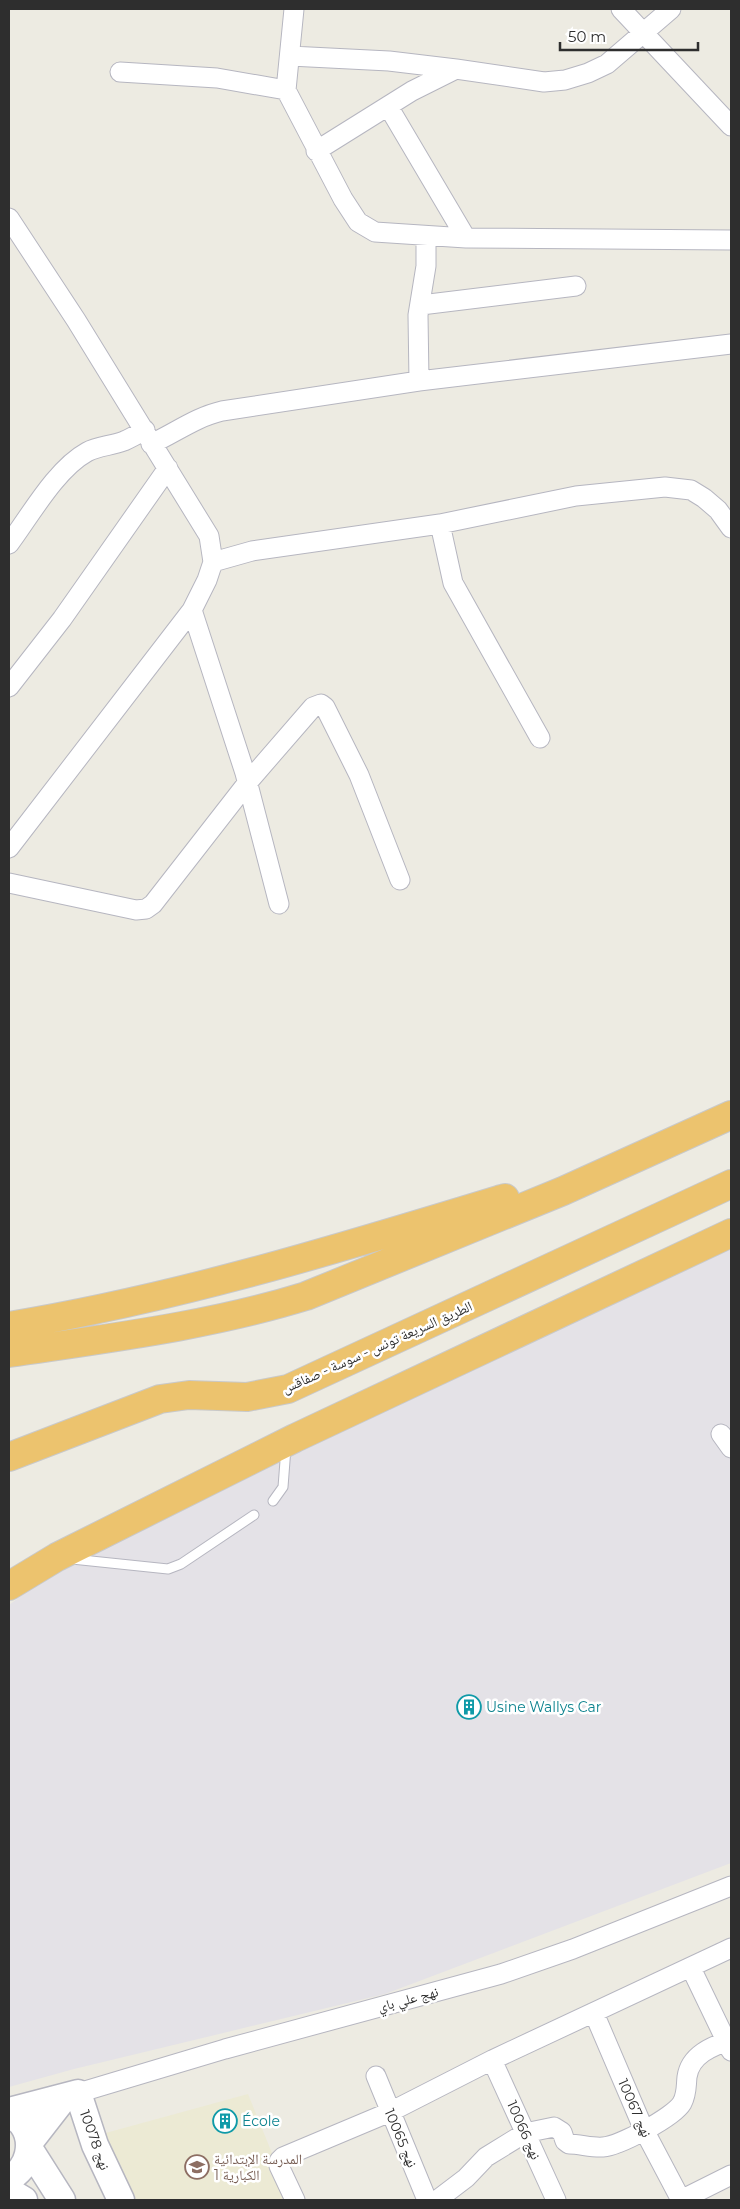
<svg xmlns="http://www.w3.org/2000/svg" width="740" height="2209" font-family="Montserrat,'Noto Naskh Arabic',sans-serif">
	<rect width="100%" height="100%" fill="#edebe2"/>
	<!-- industrial -->
	<path fill="#e4e2e7" d="M731 1250V1863L385 1994 74 2069 9 2087V1605L37 1584 326 1432 695 1257Z"/>
	<!-- education -->
	<path fill="#ecead4" d="M248 2094 291 2200H132L102 2134Z"/>
	<g fill="none" stroke-linecap="round" stroke-linejoin="round">
		<!-- lane casing -->
		<g stroke="#b6b6c0" stroke-width="11">
			<path id="lane" d="M273 1501 283 1487 286 1448
				M72 1559 168 1569 181 1564 254 1515"/>
		</g>
		<!-- street casing -->
		<g stroke="#b6b6c0" stroke-width="21">
			<path id="street" d="M621 9 731 126
				M290 56 389 61 456 69
				M120 72 217 78 286 90 343 199 358 222 375 232 466 238 731 240
				M286 90 294 9
				M388 106 466 238
				M316 151 412 91 456 69 544 82 565 80 588 73 607 64 671 9
				M9 218 76 320 209 536 213 562 207 580 192 610 9 848
				M421 305 576 286
				M419 381 418 315 426 266V236
				M151 444C175 433 196 417 222 411L419 381 731 344
				M440 524 453 583 540 738
				M9 544C30 516 56 469 87 452 98 446 111 446 124 441 131 438 138 434 145 430
				M213 562 252 551 440 524 576 496 665 487 691 490 704 498 718 510 731 528
				M192 610 245 773 279 904
				M9 687 62 619 168 468
				M9 883 136 910 146 909 153 904 248 782 313 707 321 704 325 707 359 775 400 880
				M721 1434 731 1448
				M691 1968 731 2051
				M594 2013 644 2130 681 2200
				M492 2060 556 2200
				M376 2076 427 2200
				M78 2093 225 2049 501 1974 573 1949 731 1886
				M295 2200 279 2166V2161L283 2157 390 2112 492 2060 731 1948
				M437 2200 466 2178 486 2157 525 2133 554 2127 562 2132 565 2141 569 2144C580 2144 592 2148 603 2147 619 2146 674 2117 682 2103 687 2094 686 2086 687 2077 690 2055 712 2046 731 2040
				M681 2200 731 2175"/>
		</g>
		<!-- secondary casing -->
		<g stroke="#b6b6c0" stroke-width="29">
			<path id="secondary" d="M9 2111 78 2093 95 2145 121 2200
				M9 2115C13 2117 19 2120 22 2124 35 2142 29 2169 9 2178
				M29 2143 64 2098
				M29 2148 62 2200
				M9 2191 24 2200"/>
		</g>
		<!-- highway casing -->
		<g stroke="#c9c9c9" stroke-width="30">
			<path id="highway" d="M9 1326C178 1298 341 1248 505 1198
				M9 1353C109 1338 209 1326 306 1296L563 1191 731 1115
				M9 1457 160 1399 189 1395 247 1397 288 1389 731 1184
				M9 1586 57 1557 295 1438 731 1233"/>
		</g>
		<!-- lane -->
		<use href="#lane" stroke="#fff" stroke-width="9"/>
		<!-- street -->
		<use href="#street" stroke="#fff" stroke-width="19"/>
		<!-- secondary -->
		<use href="#secondary" stroke="#fff" stroke-width="26"/>
		<!-- highway -->
		<use href="#highway" stroke="#ecc36e" stroke-width="28"/>
	</g>
	<!-- icons -->
	<defs>
		<g id="building-ring" transform="scale(1.25)"><circle r="9.5" fill="#fff" stroke="#0f9aa8" stroke-width="1.5"/><path d="M-4-6H4V6H1V3H-1V6H-4ZM-2.5-4.3h1.7v1.8h-1.7ZM.8-4.3h1.7v1.8H.8ZM-2.5-1h1.7V.8h-1.7ZM.8-1h1.7V.8H.8Z" fill="#0f9aa8"/></g>
		<g id="university-ring" transform="scale(1.25)"><circle r="9.5" fill="#fff" stroke="#8d6e63" stroke-width="1.5"/><path d="M0-5L7-2L0 1L-7-2ZM-4 1L0 2.5L4 1V4Q0 6-4 4Z" fill="#8d6e63"/></g>
	</defs>
	<g fill-rule="evenodd">
		<use href="#building-ring" x="469" y="1707"/>
		<use href="#building-ring" x="225" y="2121"/>
		<use href="#university-ring" x="197" y="2167"/>
	</g>
	<g text-anchor="middle" dominant-baseline="central" stroke-width="5" stroke-linejoin="round" paint-order="stroke">
		<!-- street labels -->
		<g font-size="14" fill="#2e2e2e" stroke="#fff">
			<text transform="translate(377 1347) rotate(-24)">الطريق السريعة تونس - سوسة - صفاقس</text>
			<text transform="translate(408 1999) rotate(-15)">نهج علي باي</text>
			<text transform="translate(635 2108) rotate(66)">نهج 10067</text>
			<text transform="translate(524 2130) rotate(66)">نهج 10066</text>
			<text transform="translate(401 2138) rotate(67)">نهج 10065</text>
			<text transform="translate(95 2140) rotate(70)">نهج 10078</text>
		</g>
		<!-- culture labels -->
		<g font-size="14" fill="#0d838f" stroke="#fff" text-anchor="start">
			<text x="486" y="1707">Usine Wallys Car</text>
			<text x="242" y="2121">École</text>
		</g>
		<!-- education labels -->
		<g font-size="14" fill="#785e54" stroke="#fff" text-anchor="start">
			<text x="214" y="2159">المدرسة الإبتدائية<tspan x="214" dy="16">الكبارية 1</tspan></text>
		</g>
	</g>
	<!-- border -->
	<rect width="740" height="2209" fill="none" stroke="#2e2e2e" stroke-width="20"/>
	<!-- scale -->
	<path d="M560 42v8h138v-8" fill="none" stroke="#2e2e2e" stroke-width="2.5"/>
	<text x="568" y="42" font-size="15" fill="#2e2e2e" stroke="#ffffff" stroke-width="4" paint-order="stroke">50 m</text>
</svg>
